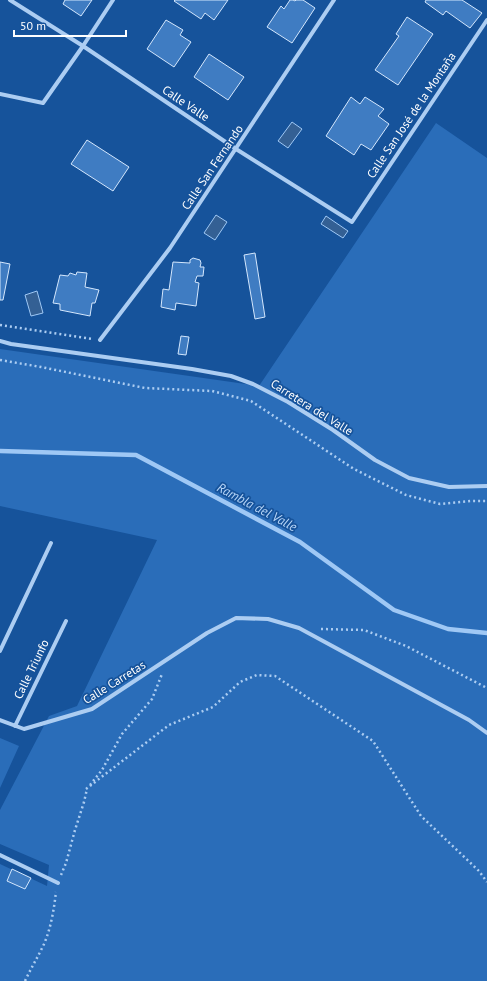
<svg xmlns="http://www.w3.org/2000/svg" width="487" height="981" font-family="'PT Sans',sans-serif">
	<rect width="100%" height="100%" fill="#16539b"/>
	<!-- green -->
	<path fill="#2a6db9" d="M436 123 487 158V981H0V864L47 886 49 865 0 844V810L49 716 77 706 157 540 0 506V349L259 386Z
		M0 738 19 746 0 788Z"/>
	<!-- water -->
	<path fill="#346094" stroke="#9fc8f5" d="M292 122 302 129 288 148 278 141Z
		M216 215 227 222 215 240 204 233Z
		M326 216 348 231 343 238 321 224Z
		M37 291 43 313 31 316 25 295Z"/>
	<g fill="none" stroke-linecap="round" stroke-linejoin="round">
		<!-- stream -->
		<path stroke="#9fc8f5" stroke-width="4.5" d="M0 451 136 455 300 542 394 610 448 629 487 633"/>
	</g>
	<!-- building -->
	<path fill="#3f7cc2" stroke="#d4e7fd" d="M65 0H92L81 16 63 4Z
		M175 0H228L214 20 205 13 201 19 174 1Z
		M290 0H293L295 1 296 0H303L315 8 292 43 267 27 281 6 284 9Z
		M426 0H462L482 13 470 28 446 11 443 15 425 2Z
		M407 17 433 34 398 85 375 70 399 36 396 34Z
		M166 20 183 30 180 35 191 42 174 67 147 49Z
		M209 54 244 77 228 100 194 77Z
		M351 97 360 104 365 97 384 109 378 116 389 124 371 150 361 144 354 155 326 136Z
		M87 140 129 167 113 191 71 164Z
		M255 253 265 317 255 319 244 255Z
		M193 258 200 260 201 263 200 267H204L203 276H197L195 282 199 283 196 306 176 303 175 310 161 307 163 289 169 290 173 262 190 263V260Z
		M0 262 10 264 3 300H0Z
		M77 272 87 273 85 287 99 290 95 303H92L90 316 60 310V304L53 303 60 275 68 276 70 273 76 275Z
		M181 336 189 337 186 355 178 354Z
		M12 869 31 878 25 889 7 881Z"/>
	<g fill="none" stroke-linecap="round" stroke-linejoin="round">
		<!-- path -->
		<path stroke="#accdf2" stroke-width="2.5" stroke-dasharray="2 3" stroke-linecap="butt" d="M0 325 92 339
			M0 360 41 367 145 388 212 391 251 401 354 469 406 495 440 504 471 501H487
			M321 629 364 630 406 646 487 688
			M90 785 102 770 122 734 152 699 162 674
			M86 789 169 725 213 707 240 682 257 675 275 676 373 741 421 816 479 871 487 882
			M61 875 66 863 75 830 84 802 87 789
			M25 981C31 968 38 957 44 944 51 928 54 909 56 892"/>
		<!-- minor -->
		<path stroke="#accdf2" stroke-width="4" d="M10 0 83 46 236 149 352 222 487 20
			M0 94 43 103 83 46 113 0
			M100 340 170 248 334 0
			M0 341 11 344 192 369 231 376 253 384 288 402 333 430 375 460 409 478 449 487 487 486
			M0 651 51 543
			M0 720 24 729 92 709 207 633 236 618 268 619 299 628 469 720 487 733
			M15 726 66 621
			M0 855 58 883"/>
	</g>
	<g text-anchor="middle" dominant-baseline="central" stroke-width="3.5" stroke-linejoin="round" paint-order="stroke">
		<!-- street labels -->
		<g font-size="12" fill="#fff" stroke="#16539b">
			<text transform="translate(186 103) rotate(34)">Calle Valle</text>
			<text transform="translate(411 115) rotate(-56)">Calle San José de la Montaña</text>
			<text transform="translate(212 167) rotate(-56)">Calle San Fernando</text>
			<text transform="translate(312 407) rotate(32)">Carretera del Valle</text>
			<text transform="translate(31 669) rotate(-64)">Calle Triunfo</text>
			<text transform="translate(114 682) rotate(-32)">Calle Carretas</text>
		</g>
		<!-- water labels -->
		<g font-size="13" font-style="italic" fill="#b9d7f9" stroke="#16539b">
			<text transform="translate(257 507) rotate(28)">Rambla del Valle</text>
		</g>
	</g>
	<!-- scale -->
	<path d="M14 30v6h112v-6" fill="none" stroke="#ffffff" stroke-width="2"/>
	<text x="20" y="30" font-size="12" fill="#ffffff" stroke="#16539b" stroke-width="3" paint-order="stroke">50 m</text>
</svg>
